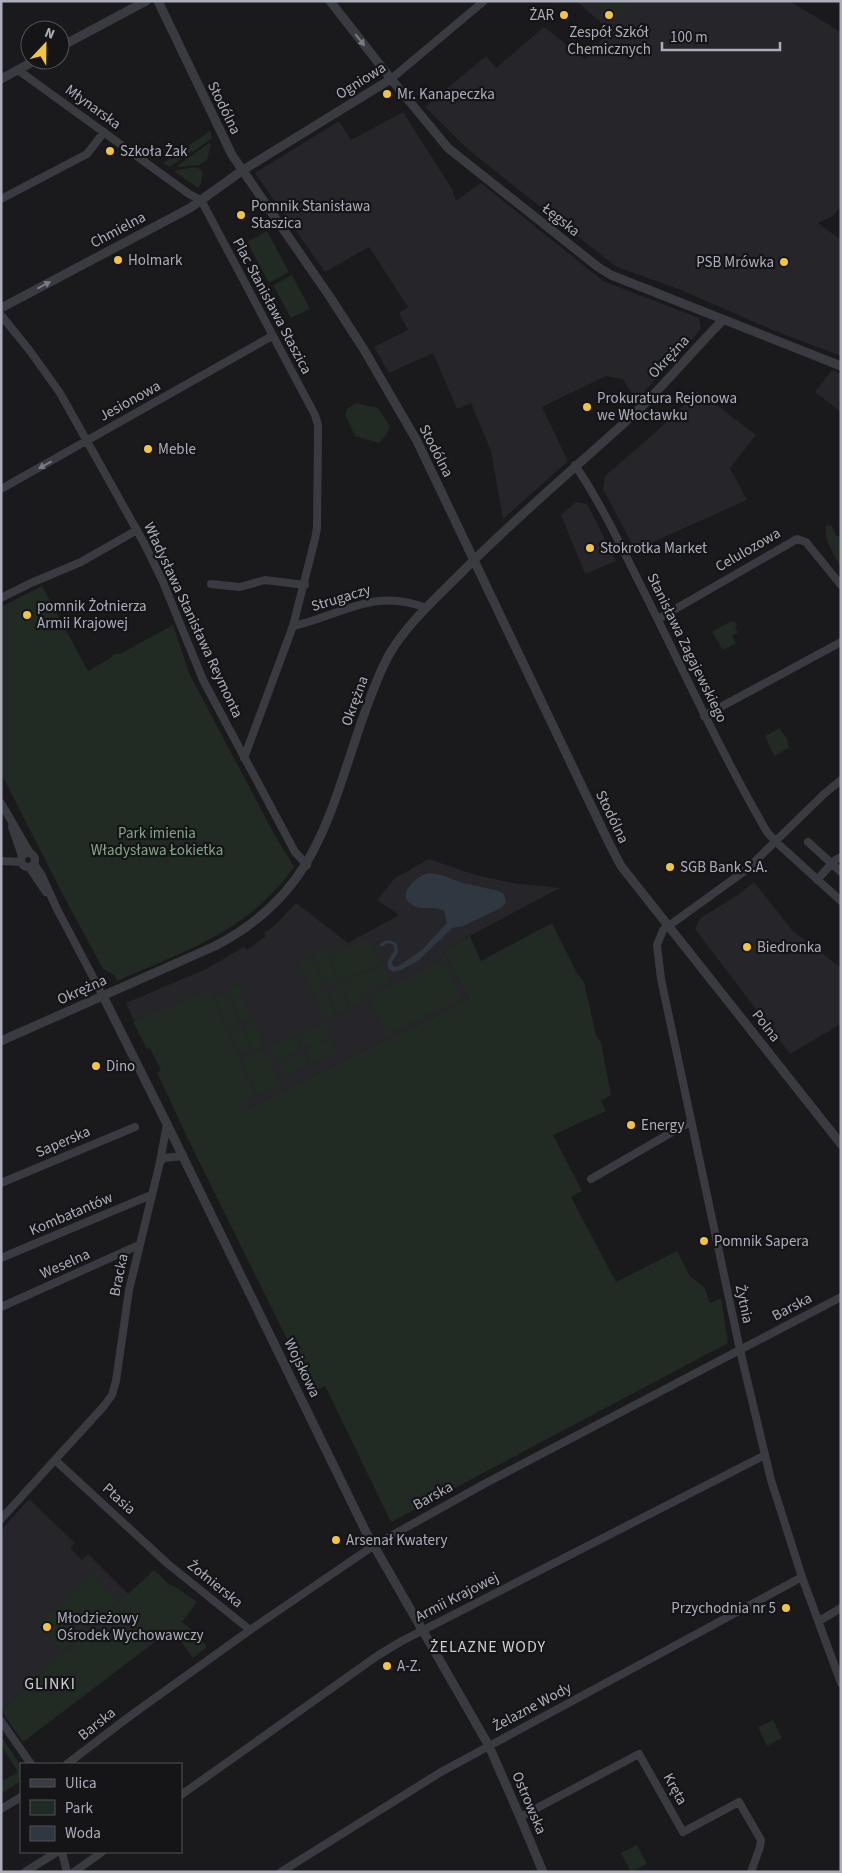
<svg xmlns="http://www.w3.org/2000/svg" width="842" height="1873" font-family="'Source Sans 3',sans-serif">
	<rect width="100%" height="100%" fill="#1a191c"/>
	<!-- built -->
	<path fill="#262529" d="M576 1H789L841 32V206L833 216 818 223 841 240V356L775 331 681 290 615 266 470 151 425 107 486 56 496 68 544 27 585 59 610 30Z
		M403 112 452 189 456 201 481 183 603 281 699 318 701 329 636 401 623 379 606 376 542 407 568 461 503 519 491 451 471 403 457 409 433 353 389 373 374 347 408 330 399 313 408 307 369 247 325 272 255 173 339 121 351 140Z
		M832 370 841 374V412L815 392Z
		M698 391 756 435 730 468 747 500 635 550 603 489 605 476 656 432Z
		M576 502 587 504 616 561 585 574 561 515Z
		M429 859 472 874 512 883 560 888 443 950 469 999 188 1139 164 1085 157 1073 161 1070 150 1048 147 1049 126 1003 206 969 244 947 247 950 266 936 264 933 275 925 296 903 348 943 399 915 377 900 395 878Z
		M754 882 792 930 841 968V1024L790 1054 695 929 700 918 738 895Z
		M29 1499 75 1543 70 1548 82 1560 88 1554 129 1595 3 1709 1 1706V1530Z"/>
	<!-- green -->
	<path fill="#212a23" d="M595 1H623L629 8 612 22Z
		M210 131 212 138 193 152 192 151 170 167 163 163Z
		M209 143 211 145 207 160 199 165 176 167Z
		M195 167 200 169 203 173 201 180 202 181 198 188 175 172 177 170Z
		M267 231 289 272 269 283 247 242Z
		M292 275 310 309 291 318 273 285Z
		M356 403 378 408 390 426 386 435 379 443 355 436 345 415 347 409Z
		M826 525 832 526 836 535 841 537V570C837 556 822 541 826 525Z
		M42 586 88 671 109 659 114 654H120L173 625 189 673 273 832 294 867C248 932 186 950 117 981L114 975 103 969 63 895 1 773V607Z
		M731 621 735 622 737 626 735 627 738 633 732 636 736 643 723 650 712 632Z
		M780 728 788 741 789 748 774 756 765 736Z
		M552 923 577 973 584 982 596 1035 601 1043 611 1095 601 1101 606 1111 553 1135 582 1191 571 1197 616 1282 677 1251 690 1276 704 1287 710 1303 721 1298 728 1343 391 1522 325 1386 313 1392 188 1139 157 1073 161 1070 150 1048 147 1049 133 1022 209 989 256 1097 244 1103 248 1109 469 999 443 950 470 936 481 961Z
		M367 939 382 963 340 982 328 956Z
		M324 948 338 982 331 985 324 983 313 958 316 952Z
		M306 956 312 959 323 983 320 990 313 993 298 960Z
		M443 960 462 998 387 1035 368 997Z
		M383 965 392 981 362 996 364 1000 362 1003 351 1008 340 983Z
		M339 983 350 1009 338 1014 329 994 332 987Z
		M239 985 253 1019 247 1022 240 1019 229 995 232 988Z
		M321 992 328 994 336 1014 324 1019 313 995Z
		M221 993 228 995 238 1020 236 1026 228 1029 214 996Z
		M254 1020 264 1043 262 1046 253 1050 244 1030 247 1023Z
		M324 1023 331 1038 309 1048 302 1045 297 1035Z
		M236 1028 243 1030 252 1050 240 1055 229 1031Z
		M296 1035 301 1045 298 1052 277 1061 271 1048 272 1046Z
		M331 1039 337 1053 310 1064 306 1056 309 1049Z
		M265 1049 267 1050 280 1082 279 1085 257 1096 241 1059Z
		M299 1054 305 1056 309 1065 284 1076 278 1063Z
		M154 1570 170 1585 174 1586 197 1602 182 1622 197 1634 207 1647 193 1658 172 1629 23 1742 4 1715 3 1709Z
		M93 1573 119 1600 62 1652 37 1624Z
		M773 1720 782 1738 767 1746 758 1727Z
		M1 1736 21 1766V1781L1 1794V1782L18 1772 1 1745Z
		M637 1845 647 1864 631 1872 621 1853Z"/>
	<!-- water -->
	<path fill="#2f3740" d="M429 873 441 875 463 883 499 891 504 894 506 902 501 908 463 926 452 928 419 960 401 970 393 972 389 969 387 964C388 957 403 946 388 943L381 947 380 944 384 941 390 940 397 944 398 952 392 962 393 966 397 967 422 950 447 923 444 910C440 910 436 908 432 908 424 908 419 909 412 905 395 894 418 875 429 873Z"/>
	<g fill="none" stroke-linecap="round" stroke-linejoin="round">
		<!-- minor -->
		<path stroke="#3a3b41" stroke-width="8" d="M18 70 189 194 201 200 315 415 318 425V435L317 528 315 539 293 626 244 758
			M391 79 484 1
			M1 199 87 154 104 132
			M1 315 30 351 60 393 144 543 163 582 203 680 295 852 307 865
			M575 465C600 502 619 542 639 582 681 665 720 751 767 832L775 841 841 901
			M1 489 272 336
			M211 584 240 587 265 580 305 585
			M1 598 31 583 81 562 137 530
			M658 619 797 539 806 542 841 585
			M293 626C342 615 374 587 426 608
			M704 716 841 642
			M841 780 824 794 746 870 663 930 657 945 661 979 740 1350 771 1480 802 1577 841 1683
			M1 803 30 853
			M12 827 22 856
			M808 842 841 872
			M21 860a7 7 0 1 1 14 0a7 7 0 1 1-14 0Z
			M1 861 21 862
			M34 864 41 874 57 909 103 996
			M29 867 46 892
			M817 880 835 860 841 857
			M160 1162 167 1124
			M591 1179 681 1127 691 1122
			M1 1183 135 1127
			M1 1258 151 1195
			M1 1307 139 1245
			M55 1460 168 1564 250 1630
			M1 1519 104 1406 112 1395 116 1381 129 1290 160 1162 164 1158 183 1156
			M819 1621 841 1608
			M1 1721 31 1764
			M67 1764 130 1716 250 1630 373 1546 484 1484 841 1297
			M181 1795 377 1656 400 1642 765 1455
			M1 1809 21 1797
			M520 1817 639 1754 683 1832 739 1802 761 1840 760 1847 751 1872
			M62 1852 67 1872
			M25 1872 57 1852
			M74 1872 102 1852
			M281 1872 441 1772 802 1577"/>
		<!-- tertiary -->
		<path stroke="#3a3b41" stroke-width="9" d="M158 1 232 155 330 297 363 348 417 441 609 843 621 866 841 1144
			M330 1 391 79 448 148 598 267 611 275 841 366
			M60 47 146 1
			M1 79 36 60
			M1 308 190 208 243 170 391 79
			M103 996 167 1124 366 1532 489 1746 520 1817 543 1872
			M1 1041 215 946C313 895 327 823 360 726 369 701 377 676 390 653 408 623 436 598 461 573 515 518 575 468 632 416 664 386 692 351 723 320"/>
	</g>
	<!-- one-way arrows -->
	<defs><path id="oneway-solid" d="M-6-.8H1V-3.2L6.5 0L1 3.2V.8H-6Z" transform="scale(1.25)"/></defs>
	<g fill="#797b84">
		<use href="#oneway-solid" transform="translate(360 40) rotate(52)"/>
		<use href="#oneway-solid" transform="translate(44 285) rotate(-28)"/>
		<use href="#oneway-solid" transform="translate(45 465) rotate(151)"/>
	</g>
	<!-- markers -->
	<g fill="#f3c53a" stroke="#151417" stroke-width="2">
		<circle cx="564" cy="15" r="5"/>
		<circle cx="609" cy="15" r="5"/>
		<circle cx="387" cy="94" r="5"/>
		<circle cx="110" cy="151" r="5"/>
		<circle cx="241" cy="215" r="5"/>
		<circle cx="118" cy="260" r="5"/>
		<circle cx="784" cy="262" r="5"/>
		<circle cx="587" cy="407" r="5"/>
		<circle cx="148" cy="449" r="5"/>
		<circle cx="590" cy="548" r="5"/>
		<circle cx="27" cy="615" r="5"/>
		<circle cx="670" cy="867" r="5"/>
		<circle cx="747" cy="947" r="5"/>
		<circle cx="96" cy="1066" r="5"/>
		<circle cx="631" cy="1125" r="5"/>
		<circle cx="704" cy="1241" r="5"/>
		<circle cx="336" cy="1540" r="5"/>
		<circle cx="786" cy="1608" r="5"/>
		<circle cx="47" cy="1627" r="5"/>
		<circle cx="387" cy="1666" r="5"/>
	</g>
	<g text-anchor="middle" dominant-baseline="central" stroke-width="4.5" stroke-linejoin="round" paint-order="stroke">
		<!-- poi labels -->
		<g font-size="15" fill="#acafbb" stroke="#151417" text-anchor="start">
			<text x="554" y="15" text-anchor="end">ŻAR</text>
			<text x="609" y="32" text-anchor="middle">Zespół Szkół<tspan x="609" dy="17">Chemicznych</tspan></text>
			<text x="397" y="94">Mr. Kanapeczka</text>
			<text x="120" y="151">Szkoła Żak</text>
			<text x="251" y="206">Pomnik Stanisława<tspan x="251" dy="17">Staszica</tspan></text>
			<text x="128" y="260">Holmark</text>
			<text x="774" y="262" text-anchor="end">PSB Mrówka</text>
			<text x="597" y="398">Prokuratura Rejonowa<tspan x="597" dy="17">we Włocławku</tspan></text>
			<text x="158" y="449">Meble</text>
			<text x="600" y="548">Stokrotka Market</text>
			<text x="37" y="606">pomnik Żołnierza<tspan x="37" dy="17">Armii Krajowej</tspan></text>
			<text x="680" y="867">SGB Bank S.A.</text>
			<text x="757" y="947">Biedronka</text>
			<text x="106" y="1066">Dino</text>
			<text x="641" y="1125">Energy</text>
			<text x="714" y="1241">Pomnik Sapera</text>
			<text x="346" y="1540">Arsenał Kwatery</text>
			<text x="776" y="1608" text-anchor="end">Przychodnia nr 5</text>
			<text x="57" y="1618">Młodzieżowy<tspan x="57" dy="17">Ośrodek Wychowawczy</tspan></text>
			<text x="397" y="1666">A-Z.</text>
		</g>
		<!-- street labels -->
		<g font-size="15" fill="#acafbb" stroke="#151417">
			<text transform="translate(361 81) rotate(-32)">Ogniowa</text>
			<text transform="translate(93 107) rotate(36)">Młynarska</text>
			<text transform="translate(224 108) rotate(64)">Stodólna</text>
			<text transform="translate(561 220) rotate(39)">Łęgska</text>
			<text transform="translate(118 230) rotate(-28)">Chmielna</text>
			<text transform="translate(272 306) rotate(62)">Plac Stanisława Staszica</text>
			<text transform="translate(669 357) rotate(-47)">Okrężna</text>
			<text transform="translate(130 401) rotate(-29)">Jesionowa</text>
			<text transform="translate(436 451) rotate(63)">Stodólna</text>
			<text transform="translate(748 550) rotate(-30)">Celulozowa</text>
			<text transform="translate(341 598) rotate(-17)">Strugaczy</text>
			<text transform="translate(193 620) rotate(65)">Władysława Stanisława Reymonta</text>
			<text transform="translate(687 648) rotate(64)">Stanisława Zagajewskiego</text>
			<text transform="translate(355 701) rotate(-70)">Okrężna</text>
			<text transform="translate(612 817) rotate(64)">Stodólna</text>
			<text transform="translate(82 990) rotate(-24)">Okrężna</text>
			<text transform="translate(766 1026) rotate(52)">Polna</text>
			<text transform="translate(63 1142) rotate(-23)">Saperska</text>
			<text transform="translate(71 1214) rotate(-23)">Kombatantów</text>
			<text transform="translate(65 1264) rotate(-24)">Weselna</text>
			<text transform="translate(119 1275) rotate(-78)">Bracka</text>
			<text transform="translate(744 1304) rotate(78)">Żytnia</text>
			<text transform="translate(792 1307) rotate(-28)">Barska</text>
			<text transform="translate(302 1368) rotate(64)">Wojskowa</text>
			<text transform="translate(433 1496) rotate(-29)">Barska</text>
			<text transform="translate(119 1499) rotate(42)">Ptasia</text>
			<text transform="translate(215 1584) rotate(39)">Żołnierska</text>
			<text transform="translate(457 1597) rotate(-27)">Armii Krajowej</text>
			<text transform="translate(532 1707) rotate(-28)">Żelazne Wody</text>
			<text transform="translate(97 1724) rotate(-38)">Barska</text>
			<text transform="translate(675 1789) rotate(61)">Kręta</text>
			<text transform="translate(529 1803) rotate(67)">Ostrowska</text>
		</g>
		<!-- park labels -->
		<g font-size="15" fill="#83a688" stroke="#151417">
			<text x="157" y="833">Park imienia<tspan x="157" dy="17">Władysława Łokietka</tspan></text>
		</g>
		<!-- neighbourhood labels -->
		<g font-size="16" letter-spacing="1" fill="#cdcfd7" stroke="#151417">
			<text x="488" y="1647">ŻELAZNE WODY</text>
			<text x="50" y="1684">GLINKI</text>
		</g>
	</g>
	<!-- border -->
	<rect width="842" height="1873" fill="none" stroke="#acafbb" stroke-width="5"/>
	<!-- legend -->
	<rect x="20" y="1763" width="162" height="90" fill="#151417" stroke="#515259"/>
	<rect x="30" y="1779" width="25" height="8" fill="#3a3b41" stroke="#515259"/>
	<text x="65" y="1788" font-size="15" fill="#acafbb">Ulica</text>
	<rect x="30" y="1800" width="25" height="15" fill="#212a23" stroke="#515259"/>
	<text x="65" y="1813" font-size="15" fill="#acafbb">Park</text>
	<rect x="30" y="1826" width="25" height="15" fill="#2f3740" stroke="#515259"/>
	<text x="65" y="1838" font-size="15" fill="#acafbb">Woda</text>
	<!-- north arrow -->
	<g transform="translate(45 45) rotate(22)"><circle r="24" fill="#151417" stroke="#515259"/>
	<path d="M0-4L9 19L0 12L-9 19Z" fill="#f3c53a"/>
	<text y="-8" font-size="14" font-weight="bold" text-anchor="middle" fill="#acafbb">N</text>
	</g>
	<!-- scale -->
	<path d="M662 42v8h118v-8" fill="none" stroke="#acafbb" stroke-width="2.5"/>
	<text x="670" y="42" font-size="15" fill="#acafbb" stroke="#151417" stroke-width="4" paint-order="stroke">100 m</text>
</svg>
